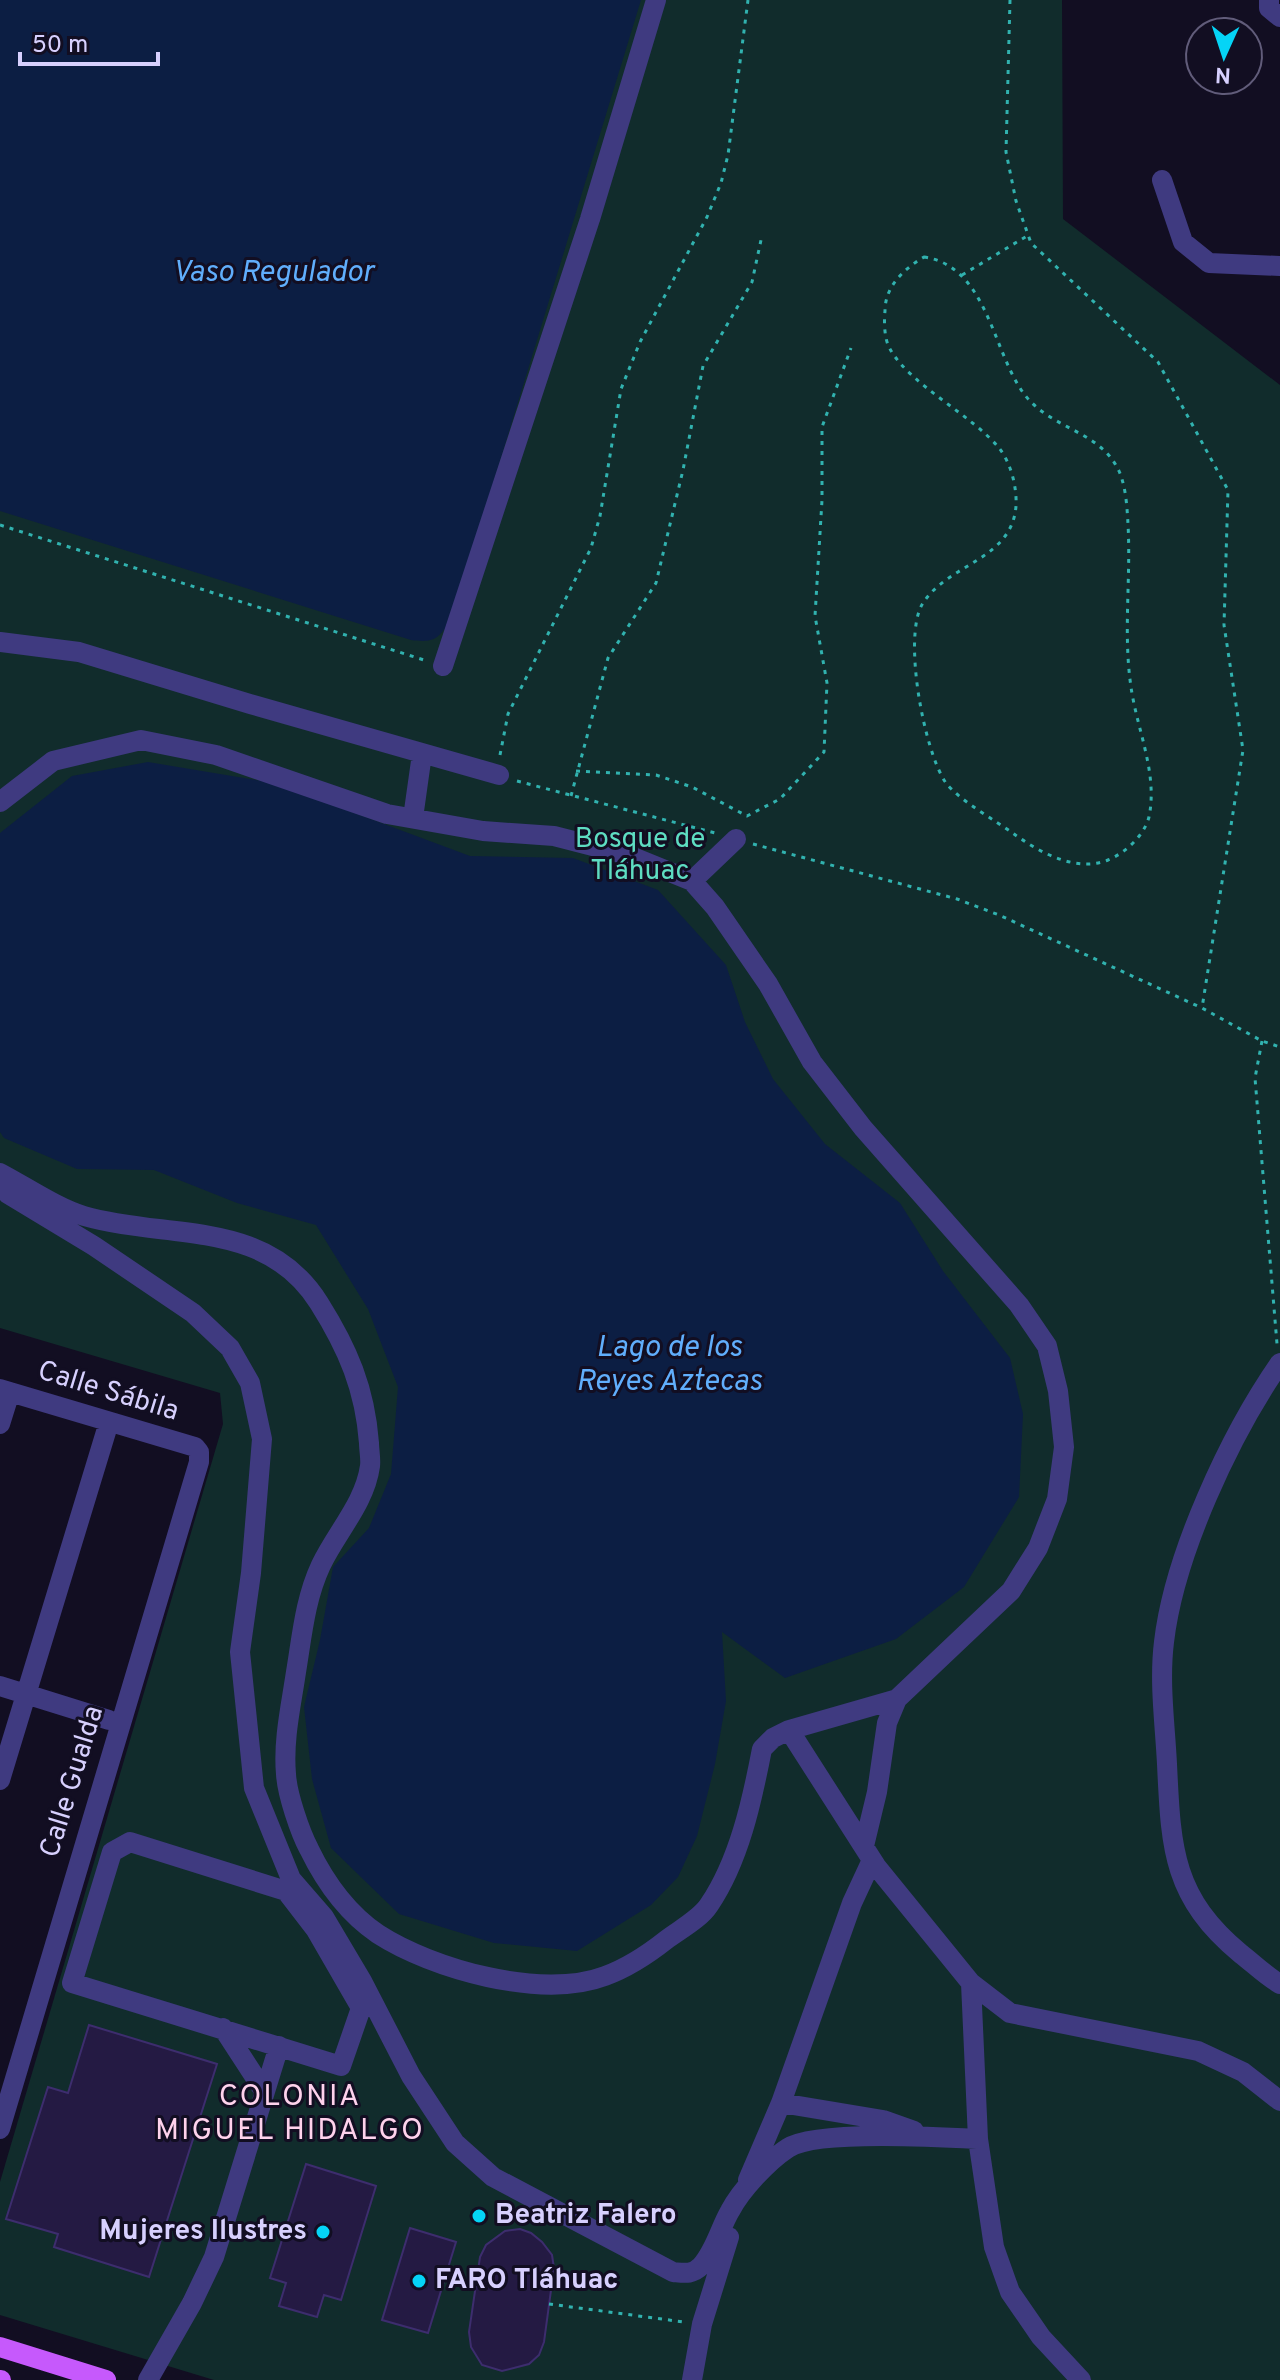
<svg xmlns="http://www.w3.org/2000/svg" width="1280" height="2380" font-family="Overpass,sans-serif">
	<rect width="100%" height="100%" fill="#120e22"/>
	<!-- green -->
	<path fill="#112c2c" d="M0 0H1062L1063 219 1280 385V2380H214L0 2315V2182L223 1424 220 1393 0 1328Z"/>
	<!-- water -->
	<path fill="#0c1e43" d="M0 0H641L451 621C437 639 435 643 411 640L0 511Z
		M148 762 274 783 470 856 573 858 658 890 726 965 745 1022 773 1079 825 1144 900 1203 943 1271 1010 1358 1023 1414 1019 1497 964 1587 896 1639 785 1678 722 1632 726 1701 715 1764 697 1836 678 1877 651 1905 577 1951 494 1943 399 1914 331 1848 312 1779 304 1707 320 1640 333 1567 369 1528 391 1474 398 1387 368 1309 316 1225 237 1203 154 1170 77 1169 4 1138 0 1132V833L72 776Z"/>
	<!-- building -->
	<path fill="#241a43" stroke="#3d2d6e" stroke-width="2" d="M89 2025 217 2064 149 2277 54 2247 58 2234 6 2219 48 2087 68 2093Z
		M306 2164 376 2186 341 2300 324 2295 317 2317 279 2306 286 2283 270 2278Z
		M410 2228 456 2242 428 2333 382 2320Z
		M520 2229 531 2233 542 2242 552 2255 554 2268 544 2342 539 2355 529 2364 502 2371 482 2365 471 2347 469 2332 480 2257 486 2245 505 2231Z"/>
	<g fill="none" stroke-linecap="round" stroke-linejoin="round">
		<!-- path -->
		<path stroke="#31b2af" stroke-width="3" stroke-dasharray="4 6" stroke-linecap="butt" d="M1010 0 1006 152 1016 201 1031 243 1158 362 1228 490 1224 625 1243 750 1202 1008
			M924 257C985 266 992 345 1020 388 1046 430 1099 428 1119 471 1126 487 1127 507 1128 524 1131 579 1123 633 1131 687 1137 730 1158 773 1149 817 1144 836 1125 853 1108 860 1076 873 1039 852 1014 834 995 820 960 801 946 783 924 752 902 635 923 603 949 563 1012 560 1016 506 1017 487 1011 463 999 448 972 415 910 385 890 349 884 339 884 321 885 311 885 286 904 269 924 257Z
			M962 275 1027 236
			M0 525 424 660
			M500 755 508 714 591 548 600 516 621 389 640 342 707 217 721 183 728 155 748 0
			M576 771 656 775 692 787 747 816 780 799 824 752 827 683 815 616 822 500V427L851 348
			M517 781 715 833
			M571 796 608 658 656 583 683 470 703 366 752 282 761 240
			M753 844 957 899 999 915 1202 1008 1262 1041 1280 1047
			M1262 1041 1255 1078 1277 1344
			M549 2304 684 2322"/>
		<!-- minor -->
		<path stroke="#3f3a80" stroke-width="20" d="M1269 0V8L1280 17
			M1162 180 1183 242 1209 263 1280 266
			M0 642 79 652 250 704 499 775
			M443 666 590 219 656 0
			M0 802 53 761 141 740 216 755 387 814 483 831 554 836 628 855 692 881 715 907 768 984 812 1062 863 1128 1019 1305 1047 1346 1058 1391 1064 1447 1057 1499 1038 1548 1011 1591 897 1699 887 1723 877 1792 864 1846
			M413 818 422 754
			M692 881 736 839
			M0 1173C25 1186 57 1208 84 1216 168 1240 266 1218 319 1303 348 1349 365 1389 369 1443 369 1450 371 1459 370 1466 365 1503 336 1533 321 1565 305 1599 302 1636 296 1672 291 1706 283 1740 286 1774 287 1794 300 1832 309 1849 325 1882 347 1913 378 1934 432 1969 542 2000 605 1976 627 1968 647 1955 666 1940 679 1930 700 1919 709 1905 739 1861 752 1801 762 1749L773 1738 789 1730 897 1699
			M0 1181 8 1194 94 1246 193 1313 230 1348 250 1383 262 1439 251 1573 240 1652 254 1788 291 1879 324 1917 362 1981 411 2076 455 2143 493 2177 673 2272C684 2273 692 2275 701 2266 715 2251 720 2228 730 2211 741 2190 768 2161 788 2148 815 2130 941 2137 978 2139
			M1280 1363C1230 1435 1174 1555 1164 1642 1159 1682 1165 1724 1167 1764 1171 1848 1172 1897 1241 1954 1254 1964 1266 1976 1280 1984
			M0 1389 195 1447 199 1452V1462L0 2129
			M0 1424 10 1392
			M0 1686 109 1720
			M789 1730 876 1866 971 1983 1010 2013 1198 2051 1243 2072 1280 2101
			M0 1780 109 1422
			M130 1842 286 1891 316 1930 361 2008 341 2066 72 1983 112 1852Z
			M971 1983 978 2139 994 2247 1010 2292 1041 2337 1081 2380
			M223 2028 264 2091
			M781 2103 883 2120 914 2131
			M748 2180 781 2103 852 1903 872 1860
			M148 2380 192 2303 214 2257 279 2046
			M692 2380 702 2324 729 2237"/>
		<!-- major -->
		<path stroke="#c659fc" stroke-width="20" d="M0 2347 106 2380
			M0 2380H1"/>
	</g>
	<!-- markers -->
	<g fill="#05d4f6" stroke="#120e22" stroke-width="3">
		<circle cx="479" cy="2216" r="8"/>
		<circle cx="323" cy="2232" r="8"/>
		<circle cx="419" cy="2281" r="8"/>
	</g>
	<g text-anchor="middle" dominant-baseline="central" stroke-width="6" stroke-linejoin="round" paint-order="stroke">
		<!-- park labels -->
		<g font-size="28" fill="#5eddc2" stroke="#120e22">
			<text x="640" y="840">Bosque de<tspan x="640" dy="32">Tláhuac</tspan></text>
		</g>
		<!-- street labels -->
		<g font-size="28" fill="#d7d0fe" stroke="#120e22">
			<text transform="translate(108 1392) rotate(17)">Calle Sábila</text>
			<text transform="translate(73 1782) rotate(-73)">Calle Gualda</text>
		</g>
		<!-- poi labels -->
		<g font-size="28" font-weight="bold" fill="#d7d0fe" stroke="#120e22" text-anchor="start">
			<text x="495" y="2216">Beatriz Falero</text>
			<text x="307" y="2232" text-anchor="end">Mujeres Ilustres</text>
			<text x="435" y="2281">FARO Tláhuac</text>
		</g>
		<!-- water labels -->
		<g font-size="30" font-style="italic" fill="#60aefc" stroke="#120e22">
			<text x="273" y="273">Vaso Regulador</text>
			<text x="669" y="1348">Lago de los<tspan x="669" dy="34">Reyes Aztecas</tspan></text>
		</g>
		<!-- neighbourhood labels -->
		<g font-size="30" letter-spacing="2" fill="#fed2ec" stroke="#120e22">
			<text x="290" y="2097">COLONIA<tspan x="290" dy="34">MIGUEL HIDALGO</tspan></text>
		</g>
	</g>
	<!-- north arrow -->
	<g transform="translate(1224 56) rotate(183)"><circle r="38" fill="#120e22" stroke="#615c7a" stroke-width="2"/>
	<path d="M0-6L14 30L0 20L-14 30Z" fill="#05d4f6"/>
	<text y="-12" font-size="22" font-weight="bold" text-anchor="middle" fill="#d7d0fe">N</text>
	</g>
	<!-- scale -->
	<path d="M20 52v12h138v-12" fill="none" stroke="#d7d0fe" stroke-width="4"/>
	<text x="32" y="52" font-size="24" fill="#d7d0fe" stroke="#120e22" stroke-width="6" paint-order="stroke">50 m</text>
</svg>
